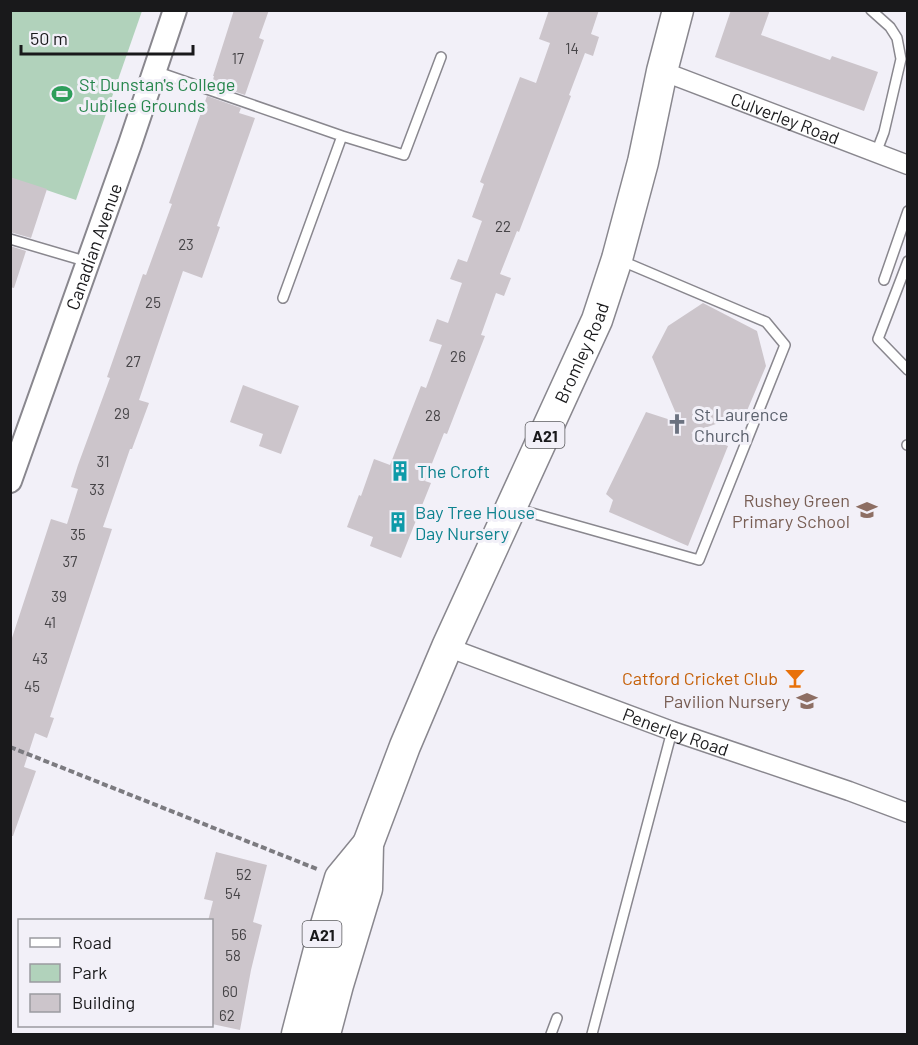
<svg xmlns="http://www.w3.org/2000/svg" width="918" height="1045" font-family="Barlow,sans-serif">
	<rect width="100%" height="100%" fill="#f2f0f8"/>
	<!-- green -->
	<path fill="#b1d2bb" d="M11 11H142L76 200 11 178Z"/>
	<!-- building -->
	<path fill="#ccc5cb" d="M234 10H269L259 38 264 40 245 95 212 84 214 76H213Z
		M549 10H599L591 34 599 37 593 56 585 53 569 95 571 96 519 232 517 231 500 274 511 278 504 296 496 293 481 335 485 336 447 434 444 433 425 481 431 483 401 558 370 546 373 537 347 527 359 495 361 496 374 459 390 465 421 386 426 388 442 345 429 341 437 319 448 323 462 283 450 279 458 259 467 262 482 221 472 217 484 184 480 182 520 77 536 83 550 43 539 39Z
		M731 10H770L761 35 830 60 832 56 878 72 864 111 715 57Z
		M207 96 241 108 239 113 255 118 217 226 220 227 202 278 183 271 158 344 139 400 149 403 132 449H130L103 527 112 529 50 717 54 718 47 738 35 733 24 767 36 771 13 836H10V644L51 519 67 524 78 489 71 487 78 465 110 378 107 377 143 274 146 275 172 204 169 203Z
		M10 177 47 189 31 238 10 232Z
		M10 246 26 251 14 288 10 287Z
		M703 303 757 331 766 366 746 413 691 433 728 446 688 546 609 512 613 500 606 494 646 412 680 423 652 357 668 326Z
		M243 385 299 406 281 454 259 446 263 434 230 422Z
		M216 852 267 865 253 922 262 925 251 970 240 1030 212 1024V921H208L213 901 204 899Z"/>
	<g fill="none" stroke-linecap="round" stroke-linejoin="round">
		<!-- service casing -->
		<g stroke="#89878e" stroke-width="12">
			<path id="service" d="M871 10 890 27 897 38 901 59 884 132 876 153
				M155 71 342 136 283 298
				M342 136 404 155 441 57
				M10 239 88 262
				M908 261 878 339 908 370
				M884 280 908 211
				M907 445H908
				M514 508 699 560 785 345 766 322 622 261
				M551 1034 557 1018
				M592 1034 672 731"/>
		</g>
		<!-- minor casing -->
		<g stroke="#89878e" stroke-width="21">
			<g id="minor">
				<path id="s1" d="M662 71 908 165"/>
				<path id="s2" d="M447 647 672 731 849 791 908 813"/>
			</g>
		</g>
		<!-- tertiary casing -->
		<g stroke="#89878e" stroke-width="26">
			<g id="tertiary">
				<path id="s3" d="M10 481 130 144 175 10"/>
			</g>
		</g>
		<!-- trunk casing -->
		<g stroke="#89878e" stroke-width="33">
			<g id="trunk">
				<path d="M297 1034 322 938 340 878 368 844"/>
				<path id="s4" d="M325 1034 338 985 367 889 368 844 405 746 447 647 597 320 617 259 643 162 662 71 678 10"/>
			</g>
		</g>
		<!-- path -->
		<path stroke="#7c7b80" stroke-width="4" stroke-dasharray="6 3" stroke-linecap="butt" d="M10 747 317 869"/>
		<!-- service -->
		<use href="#service" stroke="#fff" stroke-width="9"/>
		<!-- minor -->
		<use href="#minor" stroke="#fff" stroke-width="18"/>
		<!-- tertiary -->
		<use href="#tertiary" stroke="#fff" stroke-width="22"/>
		<!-- trunk -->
		<use href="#trunk" stroke="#fff" stroke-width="30"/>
	</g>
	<!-- icons -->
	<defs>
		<g id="stadium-bare" transform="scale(1.62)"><path d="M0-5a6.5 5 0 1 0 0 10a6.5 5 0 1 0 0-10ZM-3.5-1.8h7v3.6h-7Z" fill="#2e9e5b" stroke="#f2f0f8" stroke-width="2.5" paint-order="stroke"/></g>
		<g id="church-bare" transform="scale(1.62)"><path d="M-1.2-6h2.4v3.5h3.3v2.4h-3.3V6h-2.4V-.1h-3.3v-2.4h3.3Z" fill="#6b7280" stroke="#f2f0f8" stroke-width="2.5" paint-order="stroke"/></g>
		<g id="building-bare" transform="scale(1.62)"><path d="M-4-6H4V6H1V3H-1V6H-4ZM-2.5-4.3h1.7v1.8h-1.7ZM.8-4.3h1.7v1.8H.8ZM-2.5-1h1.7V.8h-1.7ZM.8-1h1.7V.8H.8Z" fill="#0f9aa8" stroke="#f2f0f8" stroke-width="2.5" paint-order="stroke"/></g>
		<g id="school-bare" transform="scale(1.62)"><path d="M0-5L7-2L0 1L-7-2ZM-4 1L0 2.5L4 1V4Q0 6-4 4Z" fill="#8d6e63" stroke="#f2f0f8" stroke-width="2.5" paint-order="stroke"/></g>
		<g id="bar-bare" transform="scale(1.62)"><path d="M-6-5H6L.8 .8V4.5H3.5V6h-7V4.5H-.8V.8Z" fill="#e8710a" stroke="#f2f0f8" stroke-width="2.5" paint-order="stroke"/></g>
	</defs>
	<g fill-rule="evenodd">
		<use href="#stadium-bare" x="62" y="94"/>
		<use href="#church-bare" x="677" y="424"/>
		<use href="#building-bare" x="400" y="471"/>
		<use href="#school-bare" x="867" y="510"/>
		<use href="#building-bare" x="398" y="522"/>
		<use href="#bar-bare" x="795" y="678"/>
		<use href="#school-bare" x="807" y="701"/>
	</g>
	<g text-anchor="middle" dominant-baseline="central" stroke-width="6" stroke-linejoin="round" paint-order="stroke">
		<!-- number labels -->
		<g font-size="15" fill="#464447">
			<text x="572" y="48">14</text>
			<text x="238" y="58">17</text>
			<text x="503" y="226">22</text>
			<text x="186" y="244">23</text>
			<text x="153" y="302">25</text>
			<text x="458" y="356">26</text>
			<text x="133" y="361">27</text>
			<text x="122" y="413">29</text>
			<text x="433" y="415">28</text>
			<text x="103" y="461">31</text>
			<text x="97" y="489">33</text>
			<text x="78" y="534">35</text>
			<text x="70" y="561">37</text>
			<text x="59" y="596">39</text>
			<text x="50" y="622">41</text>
			<text x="40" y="658">43</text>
			<text x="32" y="686">45</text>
			<text x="244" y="874">52</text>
			<text x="233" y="893">54</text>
			<text x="239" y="934">56</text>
			<text x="233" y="955">58</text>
			<text x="230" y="991">60</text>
			<text x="227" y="1015">62</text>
		</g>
		<!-- shield labels -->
		<g fill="#f2f0f8" stroke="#5a5a5d" stroke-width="1.5">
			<rect x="525.5" y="422" width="39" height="26" rx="4.5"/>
			<rect x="302.5" y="921" width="39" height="26" rx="4.5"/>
		</g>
		<g font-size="16" font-weight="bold" fill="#19191b">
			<text x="545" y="435">A21</text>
			<text x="322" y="934">A21</text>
		</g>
		<!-- leisure labels -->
		<g font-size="18" fill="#27864d" stroke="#f2f0f8" text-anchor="start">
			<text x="79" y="84">St Dunstan's College<tspan x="79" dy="21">Jubilee Grounds</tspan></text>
		</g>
		<!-- street labels -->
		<g font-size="18" fill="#19191b" stroke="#f2f0f8">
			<text stroke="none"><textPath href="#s1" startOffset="132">Culverley Road</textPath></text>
			<text stroke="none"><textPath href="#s3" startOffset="249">Canadian Avenue</textPath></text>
			<text stroke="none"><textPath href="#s4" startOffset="732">Bromley Road</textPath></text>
			<text stroke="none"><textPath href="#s2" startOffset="244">Penerley Road</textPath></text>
		</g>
		<!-- worship labels -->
		<g font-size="18" fill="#5b616d" stroke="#f2f0f8" text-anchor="start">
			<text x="694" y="414">St Laurence<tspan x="694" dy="21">Church</tspan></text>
		</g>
		<!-- culture labels -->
		<g font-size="18" fill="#0d838f" stroke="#f2f0f8" text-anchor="start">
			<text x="417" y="471">The Croft</text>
			<text x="415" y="512">Bay Tree House<tspan x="415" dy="21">Day Nursery</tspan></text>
		</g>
		<!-- education labels -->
		<g font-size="18" fill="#785e54" stroke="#f2f0f8" text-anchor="end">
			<text x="850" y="500">Rushey Green<tspan x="850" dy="21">Primary School</tspan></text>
			<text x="790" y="701">Pavilion Nursery</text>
		</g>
		<!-- food labels -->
		<g font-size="18" fill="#c56008" stroke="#f2f0f8" text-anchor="end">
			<text x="778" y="678">Catford Cricket Club</text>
		</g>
	</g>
	<!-- border -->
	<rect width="918" height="1045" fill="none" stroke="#19191b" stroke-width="24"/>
	<!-- legend -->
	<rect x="18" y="919" width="195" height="108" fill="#f2f0f8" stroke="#9b9aa0" stroke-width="1.5"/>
	<rect x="30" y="938" width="30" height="9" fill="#ffffff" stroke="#9b9aa0" stroke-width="1.5"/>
	<text x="72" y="949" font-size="18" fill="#19191b">Road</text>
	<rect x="30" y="964" width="30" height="18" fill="#b1d2bb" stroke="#9b9aa0" stroke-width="1.5"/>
	<text x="72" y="979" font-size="18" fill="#19191b">Park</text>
	<rect x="30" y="994" width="30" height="18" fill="#ccc5cb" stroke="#9b9aa0" stroke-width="1.5"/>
	<text x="72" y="1009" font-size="18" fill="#19191b">Building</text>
	<!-- scale -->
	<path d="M21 45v9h172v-9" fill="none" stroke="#19191b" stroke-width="3"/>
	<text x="30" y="45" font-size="18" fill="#19191b" stroke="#f2f0f8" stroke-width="4.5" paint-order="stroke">50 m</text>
</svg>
